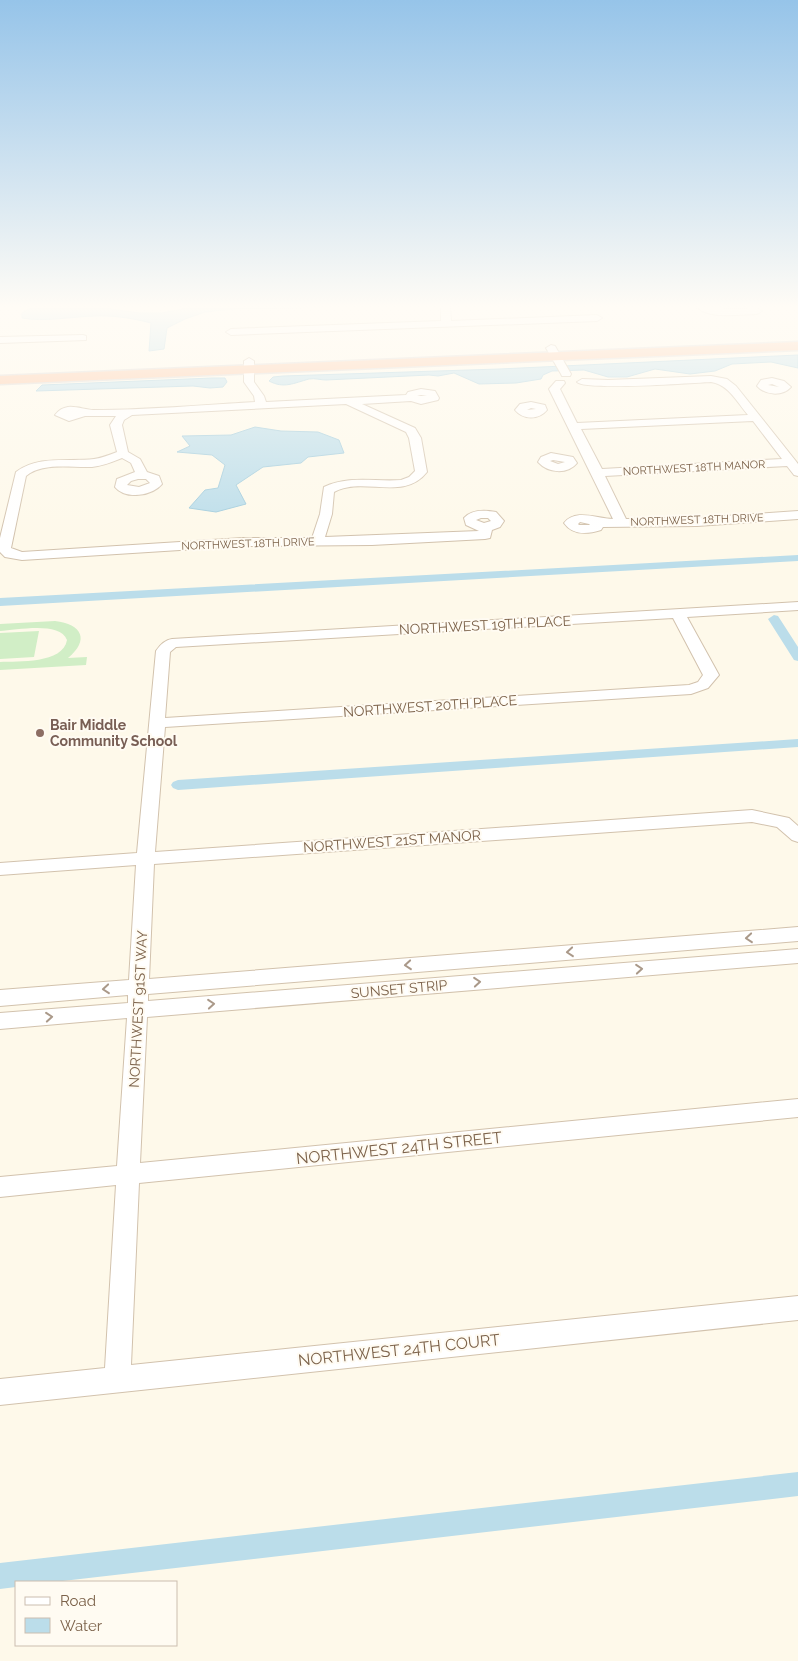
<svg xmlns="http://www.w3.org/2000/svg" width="798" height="1661" font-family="Raleway,sans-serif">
	<rect width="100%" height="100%" fill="#fef9ea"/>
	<!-- green -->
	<path fill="#d1eec6" d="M55 621C82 624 90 640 68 658L87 657 86 665 0 670V662C18 661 63 664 67 640 60 621 17 630 0 631V624Z
		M39 631 34 657 0 659V633Z"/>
	<!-- water -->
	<path fill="#bbddea" stroke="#a1ccdd" d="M34 306H106L111 309 139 313H162L198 306H388L232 309 205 312 185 319 167 328 164 349 149 351 151 323C132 318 112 315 93 316 69 317 45 322 22 318V313Z
		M798 355V368L771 362 732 364 715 371 690 374 655 369 627 377H608L584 370 552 371 543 375 541 379 516 383 479 384 454 373 438 376 429 375 326 380C321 380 315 378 309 379 294 383 284 389 269 381L273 377 283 376 499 369Z
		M212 378H225L227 382 223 387 210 388 193 386 36 391 42 385Z
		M255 427 281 431 318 432 339 440 344 453 308 457 301 463 263 467 236 485 246 504 216 512 189 508 205 490 218 488 225 465 212 455 177 452 190 446 182 436 231 435Z"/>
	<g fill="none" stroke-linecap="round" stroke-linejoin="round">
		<!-- canal -->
		<path fill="#bbddea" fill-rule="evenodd" d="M798 555V561L0 606V598Z
			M774 615 778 616 798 647V661L794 660 768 619Z
			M798 739V747L178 790 173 788 171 785 173 782 178 780Z
			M798 1472V1496L54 1582H16V1587L0 1589V1563Z"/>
		<!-- minor casing -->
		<g stroke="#d2c2ad" stroke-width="2">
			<path id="minor" d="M441 306H450L451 321 597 315 602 318 597 321 231 335 226 332 231 329 441 321Z
				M695 306H707L728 309 757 308 762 311 757 314C738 314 710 320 695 306Z
				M83 335 86 336V340L0 343V337Z
				M551 345 555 346 571 374 570 376H562L561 374 546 348Z
				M249 358 254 361V382L264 396 266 402 406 395 408 392 421 389 435 391 439 398 438 400 421 404 411 401 362 404 415 428 421 438 427 472C404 502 363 476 334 492L332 514 325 537 479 531 466 525 464 518C472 509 485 510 496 512L504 521 500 527 492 530 490 538 485 539 372 545 243 546 22 560 5 557 0 552V538L16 472C38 455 68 462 94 459 102 458 109 455 117 452L110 425 116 416H85L69 421 55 415C66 401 79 409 93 410 147 410 201 405 255 402L254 396 244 382V361ZM421 395 427 396H428H417ZM346 404 406 432 409 438 415 471 409 477 401 480C374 482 349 475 324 487L320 514 312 538H243L22 552 11 548 26 476C43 462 71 468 92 467 102 466 112 462 122 458L131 463 135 472 117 479 115 487C126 500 152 496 162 484L159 476 147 472 140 459 128 452 122 425 124 420 132 415ZM138 479H146L150 483 139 487 127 485 131 481ZM481 518H488L491 521 484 523 476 520Z
				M711 376 727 379 736 386 795 460 798 464V476L794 475 787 466 605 476 626 519 697 518 798 511V519L697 526 603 527 601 530C588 534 573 536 564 523 576 508 597 519 613 519L549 389 556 381H564L565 383 560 389 577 423 748 415C737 402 729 385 711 382 691 383 586 391 577 382L582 379 608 380ZM753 421 782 459 602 469 581 429ZM580 522 589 524 590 525H579L578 524Z
				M772 378 784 381 791 387C782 397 765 395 757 386L761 380ZM772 384 779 387 768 385Z
				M531 402 545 405 547 410C539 420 523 420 515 410L520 404ZM531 408 536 409 527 410Z
				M551 453 573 457 577 463C567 475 548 473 538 462L541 457ZM553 460 565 462 558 464 550 461Z
				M798 602V610L687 617 719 675 708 688 691 694 165 727 155 852 752 810 789 818 798 826V842L792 840 777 827 752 822 154 864 149 979 798 927V941L148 994V1001L798 949V963L147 1017 140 1163 798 1099V1117L139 1183 131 1365 798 1296V1320L0 1405V1379L105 1368 116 1185 0 1197V1177L117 1166 127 1018 0 1029V1013L128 1003V995L0 1006V990L129 980 136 865 0 875V863L137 853 156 651C160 645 165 640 172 639ZM673 618 703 675 698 682 689 685 165 718 170 652 176 647Z"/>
		</g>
		<!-- highway casing -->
		<g stroke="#ddd6d0" stroke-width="3">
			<path id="highway" d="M798 342V350L0 384V376Z"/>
		</g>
		<!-- minor -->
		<use href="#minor" fill="#fff" fill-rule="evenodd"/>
		<!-- highway -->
		<use href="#highway" fill="#fcc29c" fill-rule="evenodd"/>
	</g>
	<!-- one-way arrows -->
	<defs><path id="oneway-chevron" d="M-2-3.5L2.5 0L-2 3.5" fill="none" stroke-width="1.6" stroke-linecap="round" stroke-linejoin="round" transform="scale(1.25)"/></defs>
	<g stroke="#aa9989">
		<use href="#oneway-chevron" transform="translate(749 938) rotate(175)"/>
		<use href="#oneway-chevron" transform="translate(570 952) rotate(175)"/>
		<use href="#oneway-chevron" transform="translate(408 965) rotate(175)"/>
		<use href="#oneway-chevron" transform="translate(639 969) rotate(-5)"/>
		<use href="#oneway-chevron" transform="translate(477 982) rotate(-5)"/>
		<use href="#oneway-chevron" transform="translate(106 989) rotate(175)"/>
		<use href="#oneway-chevron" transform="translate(211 1004) rotate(-5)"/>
		<use href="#oneway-chevron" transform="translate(49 1017) rotate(-5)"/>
	</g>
	<!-- sky -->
	<linearGradient id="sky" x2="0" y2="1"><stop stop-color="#96c4e9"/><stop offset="0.57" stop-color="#fffcf6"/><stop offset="1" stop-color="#fffcf6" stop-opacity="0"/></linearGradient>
	<rect width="798" height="538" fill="url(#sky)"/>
	<!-- markers -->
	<circle fill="#8d6e63" stroke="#fffbf2" stroke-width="2" cx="40" cy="733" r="5"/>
	<g text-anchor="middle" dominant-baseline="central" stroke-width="4" stroke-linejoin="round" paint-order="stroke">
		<!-- far-street labels -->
		<g font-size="11" fill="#7c624a" stroke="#fffbf2">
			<text transform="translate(694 468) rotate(-3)">NORTHWEST 18TH MANOR</text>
			<text transform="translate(697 520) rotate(-2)">NORTHWEST 18TH DRIVE</text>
			<text transform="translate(248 544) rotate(-2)">NORTHWEST 18TH DRIVE</text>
		</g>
		<!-- street labels -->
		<g font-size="14" fill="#7c624a" stroke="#fffbf2">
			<text transform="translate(485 625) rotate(-3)">NORTHWEST 19TH PLACE</text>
			<text transform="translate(430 706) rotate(-4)">NORTHWEST 20TH PLACE</text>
			<text transform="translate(392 841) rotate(-4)">NORTHWEST 21ST MANOR</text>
			<text transform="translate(399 989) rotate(-5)">SUNSET STRIP</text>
			<text transform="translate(138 1009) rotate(-87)">NORTHWEST 91ST WAY</text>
		</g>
		<!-- education labels -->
		<g font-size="14" font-weight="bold" fill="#785e54" stroke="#fffbf2" text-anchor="start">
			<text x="50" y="725">Bair Middle<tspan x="50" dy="16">Community School</tspan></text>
		</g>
		<!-- near-street labels -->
		<g font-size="16" fill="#7c624a" stroke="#fffbf2">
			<text transform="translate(399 1148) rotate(-6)">NORTHWEST 24TH STREET</text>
			<text transform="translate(399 1350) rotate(-6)">NORTHWEST 24TH COURT</text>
		</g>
	</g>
	<!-- legend -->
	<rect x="15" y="1581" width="162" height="65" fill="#fffbf2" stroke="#cbbeaf"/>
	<rect x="25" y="1597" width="25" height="8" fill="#ffffff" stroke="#cbbeaf"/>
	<text x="60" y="1606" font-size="15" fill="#7c624a">Road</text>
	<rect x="25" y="1618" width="25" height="15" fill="#bbddea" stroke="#cbbeaf"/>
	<text x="60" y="1631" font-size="15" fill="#7c624a">Water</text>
</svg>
